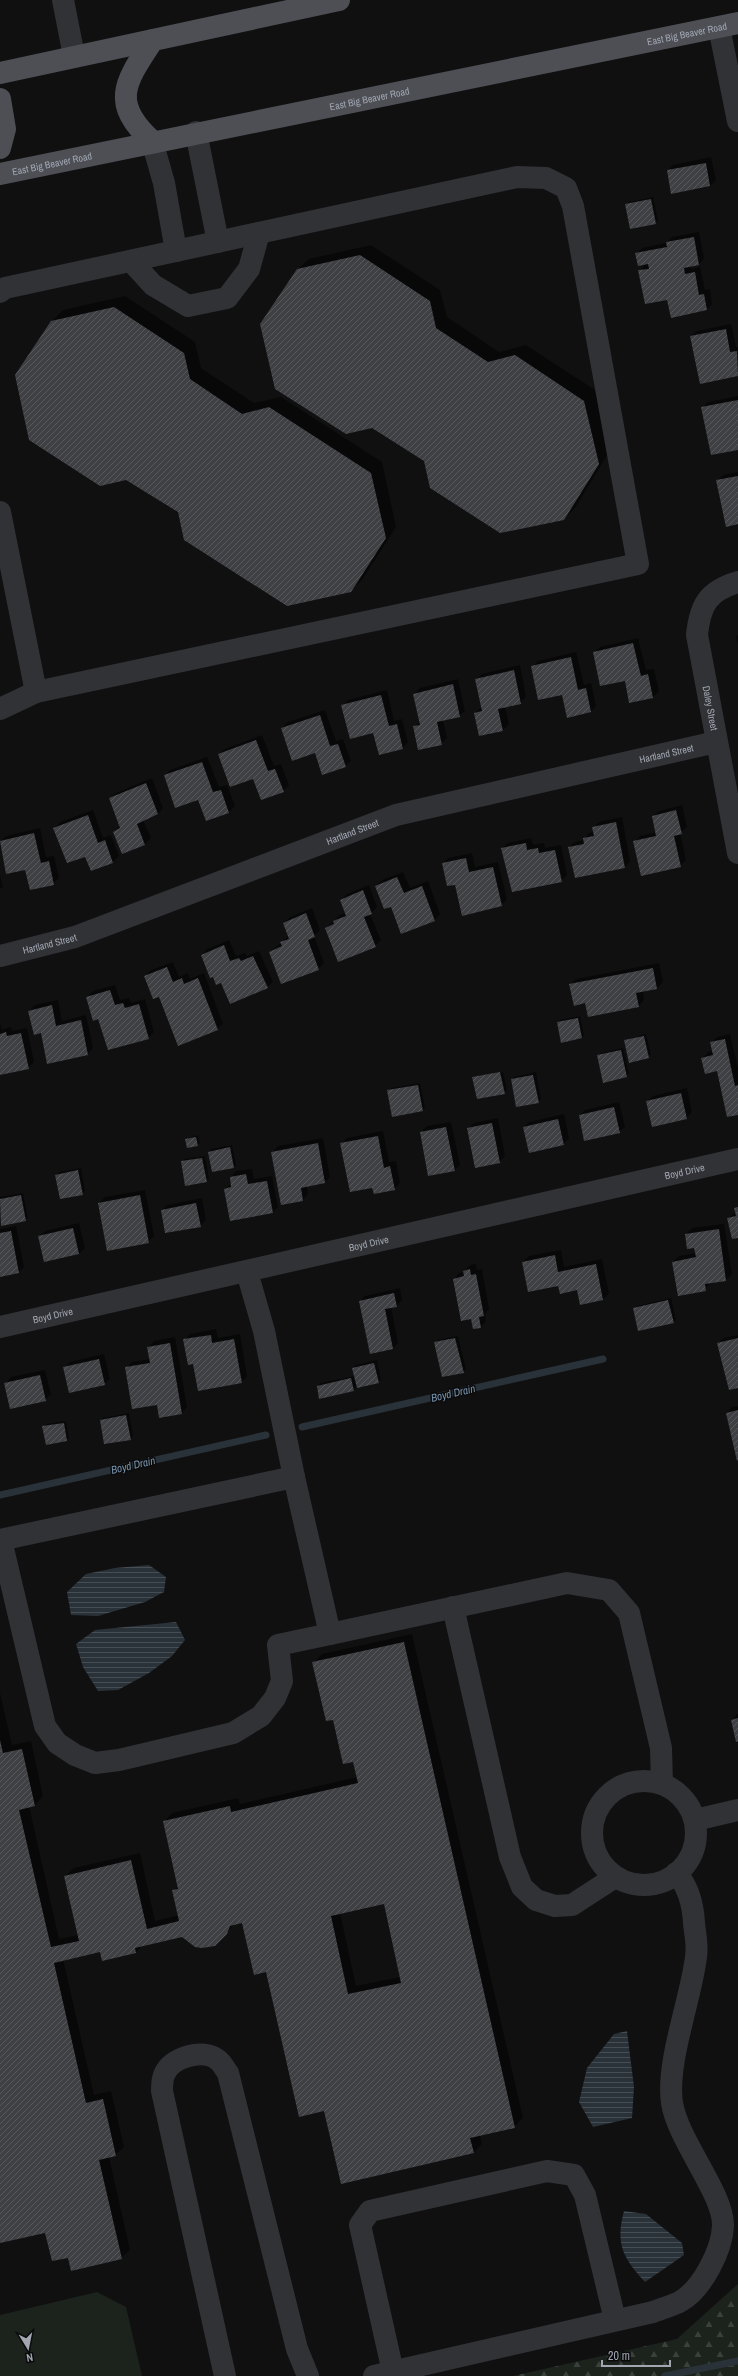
<svg xmlns="http://www.w3.org/2000/svg" width="738" height="2376" font-family="'Archivo Narrow',sans-serif">
	<defs>
		<pattern id="forest-firs" width="22" height="20" patternUnits="userSpaceOnUse"><rect width="22" height="20" fill="#1c231d"/><path d="M5 1l3.5 6h-7zM16 11l3.5 6h-7z" fill="#3a403b"/></pattern>
		<pattern id="water-rules" width="6" height="5" patternUnits="userSpaceOnUse"><rect width="6" height="5" fill="#2a3239"/><path d="M0 2.5h6" fill="none" stroke="#464d53"/></pattern>
		<pattern id="building-hatch" width="6" height="6" patternUnits="userSpaceOnUse"><rect width="6" height="6" fill="#3f4044"/><path d="M-1 1l2-2M0 6l6-6M5 7l2-2" fill="none" stroke="#58595d"/></pattern>
	</defs>
	<rect width="100%" height="100%" fill="#101011"/>
	<!-- forest -->
	<path fill="url(#forest-firs)" d="M738 2284V2376H513L677 2339Z"/>
	<!-- pitch -->
	<path fill="#1c231d" d="M97 2292 126 2307 142 2376H0V2315Z"/>
	<!-- water -->
	<path fill="url(#water-rules)" d="M149 1565 166 1577 164 1592 145 1602 98 1616 71 1615 67 1592 86 1574 115 1568Z
		M176 1622 185 1640 172 1656 149 1673 118 1690 98 1691 83 1667 76 1644 95 1630Z
		M627 2031 634 2087 632 2118 593 2127 579 2102 587 2068 614 2034Z
		M624 2211 646 2214 682 2243 684 2255 645 2282C623 2258 615 2244 624 2211Z"/>
	<!-- shadow -->
	<path fill="#0007" fill-rule="evenodd" d="M711 157 716 180 710 186 668 170 673 165Z
		M653 197 658 220 655 223 626 204 629 202Z
		M699 232 704 259 699 264 690 266 691 269 700 267 705 290 710 289 712 304 707 310 668 298 639 271 647 263 636 254 642 248 666 243 672 237Z
		M371 245 440 290 447 317 499 352 526 345 595 390 609 452 575 508 564 519 425 460 297 270 309 259Z
		M125 296 195 342 201 368 254 403 281 397 382 462 396 527 362 580 350 591 179 512 52 321 63 310Z
		M731 324 736 347H738V375L700 383 691 336 697 331Z
		M738 396V449L702 408 708 402Z
		M738 472V523L718 480 723 475Z
		M738 635V645L736 636Z
		M638 638 646 670 654 669 659 691 653 697 630 702 625 680 594 652 600 647Z
		M576 652 584 685 591 683 596 706 591 711 563 694 532 667 538 661Z
		M520 665 526 697 520 703 505 706 509 724 503 730 480 735 475 713 482 707 476 680 482 674Z
		M458 679 465 711 459 716 443 720 447 738 441 744 414 727 420 721 414 694 420 688Z
		M387 690 394 721 402 719 408 742 403 748 374 732 343 706 348 700Z
		M325 710 336 741 343 739 351 761 345 766 282 728 288 722Z
		M262 735 274 766 281 764 289 785 283 791 253 777 219 754 225 749Z
		M207 757 219 787 227 785 235 806 229 812 207 820 199 798 165 776 170 770Z
		M152 778 163 808 158 814 143 820 151 838 145 844 123 853 114 832 120 826 110 798 116 793Z
		M682 805 687 827 680 833 686 860 680 866 635 842 640 836 657 832 653 816 659 811Z
		M93 810 103 838 111 835 119 856 113 862 92 870 86 855 55 828 60 822Z
		M622 817 630 861 625 867 569 847 575 842 584 840 589 833 594 832 593 828 599 822Z
		M40 828 46 857 54 856 59 878 53 884 26 869 0 842 6 836Z
		M531 838 533 845 544 843 545 848 561 845 567 875 561 881 502 848 508 843Z
		M472 853 475 867 498 862 507 900 501 905 456 884 443 863 448 858Z
		M403 872 410 888 428 881 440 914 435 920 402 933 391 906 376 886 382 880Z
		M0 875 3 887 0 889Z
		M369 885 377 907 370 914 381 940 375 946 326 928 340 915 346 913 341 900 347 894Z
		M312 908 320 930 314 936 324 963 318 969 270 952 289 936 284 923 290 917Z
		M229 940 236 956 245 953 247 956 259 951 273 982 267 987 222 982 202 955 207 949Z
		M173 962 179 977 188 973 190 979 204 973 223 1024 217 1029 159 996 145 976 151 970Z
		M659 963 663 982 657 988 643 991 644 1000 639 1006 586 1002 570 985 576 979Z
		M115 985 120 1000 129 998 131 1003 145 999 154 1032 148 1038 99 1018 87 997 93 991Z
		M58 1000 62 1021 86 1015 93 1048 88 1054 41 1032 29 1011 35 1005Z
		M580 1016 584 1035 582 1038 558 1022 560 1020Z
		M0 1023 2 1030 11 1027 12 1031 27 1028 34 1062 28 1068 0 1074Z
		M646 1034 651 1055 648 1057 625 1040Z
		M730 1034 738 1068V1114L718 1070 703 1058 708 1052 714 1051 712 1042 717 1037Z
		M623 1048 629 1074 626 1076 598 1055 601 1053Z
		M503 1072 507 1090 504 1093 473 1077Z
		M536 1072 541 1099 538 1102 512 1079 514 1077Z
		M420 1083 425 1108 423 1110 388 1091 391 1088Z
		M687 1088 692 1112 687 1118 647 1101 653 1096Z
		M619 1102 625 1127 619 1132 580 1115 585 1110Z
		M564 1114 569 1138 564 1144 524 1127 529 1122Z
		M498 1118 505 1156 499 1162 468 1129 474 1123Z
		M451 1122 460 1165 454 1171 421 1132 427 1126Z
		M383 1131 389 1162 396 1161 400 1183 394 1189 373 1186 341 1144 347 1138Z
		M198 1135 200 1143 197 1145 186 1139Z
		M323 1138 330 1177 325 1182 307 1186 308 1194 303 1200 272 1152 278 1146Z
		M232 1145 236 1165 233 1168 209 1152 211 1149Z
		M205 1156 209 1179 206 1181 182 1162 184 1159Z
		M81 1168 85 1191 82 1194 57 1175 59 1172Z
		M252 1169 254 1179 272 1176 278 1207 272 1213 225 1189 232 1183 231 1177 236 1171Z
		M145 1190 154 1236 148 1242 99 1203 105 1197Z
		M23 1193 28 1218 25 1220 2 1225 0 1197Z
		M202 1198 206 1220 200 1226 162 1210 167 1205Z
		M738 1206V1237L728 1218 736 1212V1209Z
		M79 1223 85 1248 79 1254 39 1237 45 1231Z
		M724 1224 732 1274 726 1280 711 1282 705 1290 673 1262 679 1256 696 1253 695 1247 686 1234 692 1228Z
		M16 1226 24 1267 18 1273 0 1276V1229Z
		M561 1250 564 1267 602 1259 609 1294 603 1299 578 1289 559 1285 523 1262 529 1256Z
		M476 1264 477 1270 482 1269 489 1309 485 1314 486 1321 481 1327 472 1318 454 1279 459 1273 464 1272 470 1265Z
		M400 1288 402 1300 397 1306 391 1307 398 1343 393 1348 360 1301 365 1296Z
		M671 1298 676 1320 673 1323 634 1308 637 1306Z
		M216 1329 218 1338 240 1334 247 1376 242 1382 194 1362 184 1340 190 1334Z
		M738 1335V1387L718 1343 724 1338Z
		M458 1336 466 1369 463 1372 435 1343 438 1340Z
		M175 1337 187 1407 182 1413 158 1404 126 1368 132 1362 150 1359 148 1347 154 1341Z
		M104 1354 110 1379 104 1384 64 1368 70 1362Z
		M377 1360 381 1380 378 1382 356 1387 354 1390 318 1386 320 1383 355 1376 353 1368 356 1365Z
		M45 1370 51 1394 45 1400 6 1383 11 1377Z
		M738 1406V1459L727 1413 732 1407Z
		M129 1413 133 1436 130 1439 101 1420 103 1418Z
		M66 1421 69 1438 67 1440 43 1427 46 1424Z
		M412 1634 523 2118 514 2127 480 2135 482 2144 473 2153 325 2110 267 1971 243 1922 235 1924 214 1945 182 1936 143 1945 136 1952 101 1951 63 1959 94 2095 111 2091 124 2147 115 2155 109 2157 130 2250 121 2258 69 2257 46 2232 0 2242V1693L12 1745 31 1741 43 1796 35 1805 29 1806 59 1939 79 1935 65 1876 74 1868 140 1853 155 1921 179 1915 173 1891 178 1886 164 1822 172 1813 238 1798 240 1804 358 1777 354 1761 333 1719 314 1663 322 1654ZM385 1903 400 1977 356 1986 340 1913Z
		M737 1714H738V1740L732 1720Z"/>
	<g fill="none" stroke-linecap="round" stroke-linejoin="round">
		<!-- stream -->
		<path stroke="#2a3239" stroke-width="7" d="M302 1427 603 1359
			M0 1495 266 1435
			M665 2376 738 2361"/>
	</g>
	<!-- building -->
	<path fill="url(#building-hatch)" fill-rule="evenodd" d="M706 163 710 186 671 194 667 170Z
		M651 199 656 224 630 229 625 204Z
		M694 237 699 265 684 268 685 274 695 272 699 295 704 294 707 310 671 318 667 300 645 304 638 270 649 269 648 264 638 266 635 253 667 247 666 242Z
		M360 255 430 301 436 328 488 362 515 355 584 401 599 464 564 520 500 533 430 488 424 461 372 428 346 434 275 389 260 324 297 269Z
		M114 307 184 353 190 379 242 414 269 407 371 473 386 538 351 592 287 606 184 540 178 512 126 480 100 486 29 440 15 375 51 321Z
		M726 329 730 352 737 351 738 376 700 384 690 336Z
		M738 400V450L711 455 701 407Z
		M738 476V524L726 527 716 480Z
		M633 643 641 676 648 674 653 698 629 703 625 681 600 686 593 652Z
		M571 657 578 690 586 688 591 712 567 718 562 695 538 700 531 666Z
		M514 670 521 704 498 709 503 731 479 736 474 713 482 711 475 679Z
		M453 684 460 717 437 722 442 745 418 750 413 726 420 725 413 694Z
		M381 695 389 726 397 724 403 749 379 755 373 733 350 739 341 705Z
		M320 715 330 746 338 744 346 767 322 775 315 753 292 761 281 728Z
		M256 740 268 771 275 769 284 792 261 800 253 779 230 787 218 754Z
		M202 762 213 792 221 790 229 813 206 821 198 800 175 808 164 775Z
		M146 783 158 814 137 824 145 845 122 854 113 832 120 828 109 798Z
		M676 810 682 834 674 836 681 867 641 876 633 841 656 836 652 816Z
		M88 815 98 843 105 840 113 863 91 871 85 857 67 863 53 828Z
		M616 822 625 868 575 878 568 847 584 844 583 838 594 836 592 827Z
		M34 833 41 863 49 861 54 885 30 890 25 870 6 874 0 841Z
		M526 843 527 850 538 848 539 853 555 850 562 882 512 892 501 848Z
		M466 858 469 872 493 867 502 906 462 916 455 885 447 886 442 863Z
		M397 877 404 893 422 886 435 921 401 934 391 907 384 909 375 886Z
		M363 890 372 914 364 917 376 947 338 962 325 928 334 924 333 921 346 916 340 900Z
		M306 913 315 937 308 940 319 970 281 984 269 952 282 946 280 942 289 939 283 923Z
		M224 945 230 961 239 958 241 961 253 956 268 988 230 1004 221 983 216 985 213 977 210 978 201 955Z
		M167 967 173 982 182 978 184 984 198 978 218 1030 178 1046 159 997 153 999 144 976Z
		M653 968 657 989 636 993 639 1007 588 1017 585 1003 574 1006 569 984Z
		M110 990 115 1005 123 1003 125 1008 139 1004 149 1039 108 1050 98 1019 93 1021 86 997Z
		M52 1005 56 1026 81 1020 88 1055 47 1064 41 1033 34 1035 28 1011Z
		M578 1018 582 1038 561 1043 557 1022Z
		M6 1032 7 1036 21 1033 29 1069 0 1075V1034Z
		M644 1036 649 1058 629 1063 624 1040Z
		M725 1039 735 1086 738 1085V1115L727 1117 717 1071 705 1074 701 1058 713 1055 710 1042Z
		M621 1050 627 1077 603 1083 597 1055Z
		M500 1072 505 1094 477 1099 472 1077Z
		M533 1075 539 1103 516 1107 511 1079Z
		M418 1085 423 1111 392 1117 387 1090Z
		M681 1093 687 1119 652 1127 646 1101Z
		M614 1107 620 1133 584 1141 579 1115Z
		M558 1119 564 1145 529 1153 523 1127Z
		M492 1123 500 1163 475 1168 467 1128Z
		M446 1127 455 1171 428 1176 420 1132Z
		M378 1136 384 1168 390 1166 395 1190 374 1194 372 1188 350 1192 340 1143Z
		M196 1137 198 1146 187 1148 185 1139Z
		M318 1143 325 1183 301 1188 303 1201 281 1205 271 1152Z
		M230 1147 234 1168 212 1172 208 1152Z
		M202 1158 207 1182 185 1186 181 1161Z
		M78 1170 83 1195 60 1199 55 1175Z
		M246 1174 248 1184 267 1181 273 1213 230 1221 224 1189 231 1187 230 1177Z
		M21 1195 26 1221 1 1226 0 1199Z
		M140 1195 149 1243 107 1251 98 1203Z
		M196 1203 201 1227 165 1233 161 1210Z
		M738 1207V1238L732 1239 727 1218 736 1216 734 1208Z
		M73 1228 79 1254 44 1262 38 1236Z
		M719 1229 726 1281 705 1284 706 1291 678 1296 672 1262 696 1257 694 1248 687 1249 685 1234Z
		M11 1231 19 1273 0 1277V1233Z
		M555 1255 558 1272 596 1264 603 1300 580 1305 577 1290 560 1294 558 1286 528 1292 522 1262Z
		M470 1269 471 1275 476 1274 484 1316 479 1317 481 1328 473 1329 471 1319 461 1321 453 1279 464 1276 463 1271Z
		M394 1293 397 1307 385 1309 393 1349 370 1354 359 1301Z
		M668 1300 674 1323 638 1331 633 1308Z
		M211 1335 212 1343 234 1339 242 1383 198 1391 193 1364 188 1365 183 1339Z
		M455 1338 464 1373 442 1377 434 1342Z
		M738 1338V1388L729 1390 717 1343Z
		M170 1343 182 1414 159 1418 157 1405 132 1409 125 1367 150 1363 147 1347Z
		M99 1359 105 1385 69 1393 63 1367Z
		M374 1363 379 1383 357 1388 352 1368Z
		M40 1375 46 1401 10 1409 4 1383Z
		M351 1378 354 1391 319 1399 317 1386Z
		M738 1410V1460L737 1461 726 1413Z
		M126 1415 131 1440 104 1444 100 1420Z
		M64 1423 67 1441 46 1445 42 1426Z
		M404 1642 515 2128 470 2138 474 2153 341 2184 324 2111 299 2117 266 1972 254 1975 242 1923 230 1926 227 1934 215 1946 202 1948 195 1947 182 1937 135 1948 136 1953 102 1961 100 1952 54 1963 86 2103 103 2099 116 2156 99 2160 122 2259 71 2271 68 2258 52 2261 45 2233 0 2243V1740L3 1753 22 1749 35 1806 19 1810 51 1947 79 1941 64 1876 131 1860 147 1929 179 1921 172 1890 178 1889 163 1821 230 1806 231 1812 358 1783 353 1762 343 1764 333 1720 326 1721 312 1662ZM384 1904 401 1983 348 1994 331 1916Z
		M738 1718V1741L736 1742 731 1720Z"/>
	<g fill="none" stroke-linecap="round" stroke-linejoin="round">
		<!-- minor -->
		<g stroke="#313236" stroke-width="22">
			<path d="M63 0 74 56"/>
			<path d="M719 27 738 121"/>
			<path d="M196 132 218 242"/>
			<path d="M152 141 164 183 176 251"/>
			<path d="M131 261 153 285 188 306 227 298 249 269 259 233"/>
			<path d="M0 292 5 288 517 177 546 178 566 188 573 206 638 564 36 692 0 512"/>
			<path id="s1" d="M738 582C708 591 700 605 697 635L738 853"/>
			<path d="M0 709 36 692"/>
			<path id="s2" d="M0 956 75 937 396 815 716 742"/>
			<path d="M247 1272 264 1331 294 1477 330 1634 567 1583 609 1590 629 1613 661 1748 662 1784"/>
			<path id="s3" d="M0 1327 738 1159"/>
			<path d="M0 1540 294 1477"/>
			<path d="M1 1540 45 1726 57 1743 75 1755 95 1763 119 1760 233 1733 261 1716 275 1698 282 1681 278 1645 330 1634"/>
			<path d="M453 1607 510 1857 522 1887 536 1900 555 1906 572 1905 615 1877"/>
			<circle cx="644" cy="1833" r="52"/>
			<path d="M695 1820 738 1810"/>
			<path d="M393 2372 360 2225 370 2211 547 2171 574 2175 585 2195 615 2320"/>
			<path d="M225 2376 162 2091C162 2086 162 2080 164 2075 171 2057 203 2048 218 2060 222 2063 225 2069 228 2073L297 2349 308 2376"/>
			<path d="M374 2376 653 2312C662 2308 673 2306 681 2301 702 2289 722 2250 723 2226 724 2194 678 2141 672 2103 666 2062 691 1999 696 1957 698 1946 695 1934 694 1923 693 1904 689 1887 676 1873"/>
		</g>
		<!-- major -->
		<g stroke="#4d4f55" stroke-width="22">
			<path d="M0 73 339 0"/>
			<path d="M0 99 5 129 0 148"/>
			<path d="M152 141C109 102 126 81 153 40"/>
			<path id="s4" d="M0 174 738 23"/>
		</g>
	</g>
	<g text-anchor="middle" dominant-baseline="central" stroke-width="3" stroke-linejoin="round" paint-order="stroke">
		<!-- street labels -->
		<g font-size="10" fill="#a1a6b1" stroke="#0b0b0c">
			<text stroke="none"><textPath href="#s4" startOffset="701">East Big Beaver Road</textPath></text>
			<text stroke="none"><textPath href="#s4" startOffset="377">East Big Beaver Road</textPath></text>
			<text stroke="none"><textPath href="#s4" startOffset="53">East Big Beaver Road</textPath></text>
			<text stroke="none"><textPath href="#s1" startOffset="147">Daley Street</textPath></text>
			<text stroke="none"><textPath href="#s2" startOffset="698">Hartland Street</textPath></text>
			<text stroke="none"><textPath href="#s2" startOffset="374">Hartland Street</textPath></text>
			<text stroke="none"><textPath href="#s2" startOffset="51">Hartland Street</textPath></text>
			<text stroke="none"><textPath href="#s3" startOffset="702">Boyd Drive</textPath></text>
			<text stroke="none"><textPath href="#s3" startOffset="378">Boyd Drive</textPath></text>
			<text stroke="none"><textPath href="#s3" startOffset="54">Boyd Drive</textPath></text>
		</g>
		<!-- water labels -->
		<g font-size="11" font-style="italic" fill="#7993ac" stroke="#0b0b0c">
			<text transform="translate(453 1393) rotate(-13)">Boyd Drain</text>
			<text transform="translate(133 1465) rotate(-13)">Boyd Drain</text>
		</g>
	</g>
	<!-- north arrow -->
	<g transform="translate(28 2348) rotate(170)" stroke="#0b0b0c" stroke-width="3" paint-order="stroke">
	<path d="M0-3L7 15L0 10L-7 15Z" fill="#a1a6b1"/>
	<text y="-6" font-size="11" font-weight="bold" text-anchor="middle" fill="#a1a6b1">N</text>
	</g>
	<!-- scale -->
	<path d="M602 2360v6h68v-6" fill="none" stroke="#a1a6b1" stroke-width="2"/>
	<text x="608" y="2360" font-size="12" fill="#a1a6b1" stroke="#0b0b0c" stroke-width="3" paint-order="stroke">20 m</text>
</svg>
